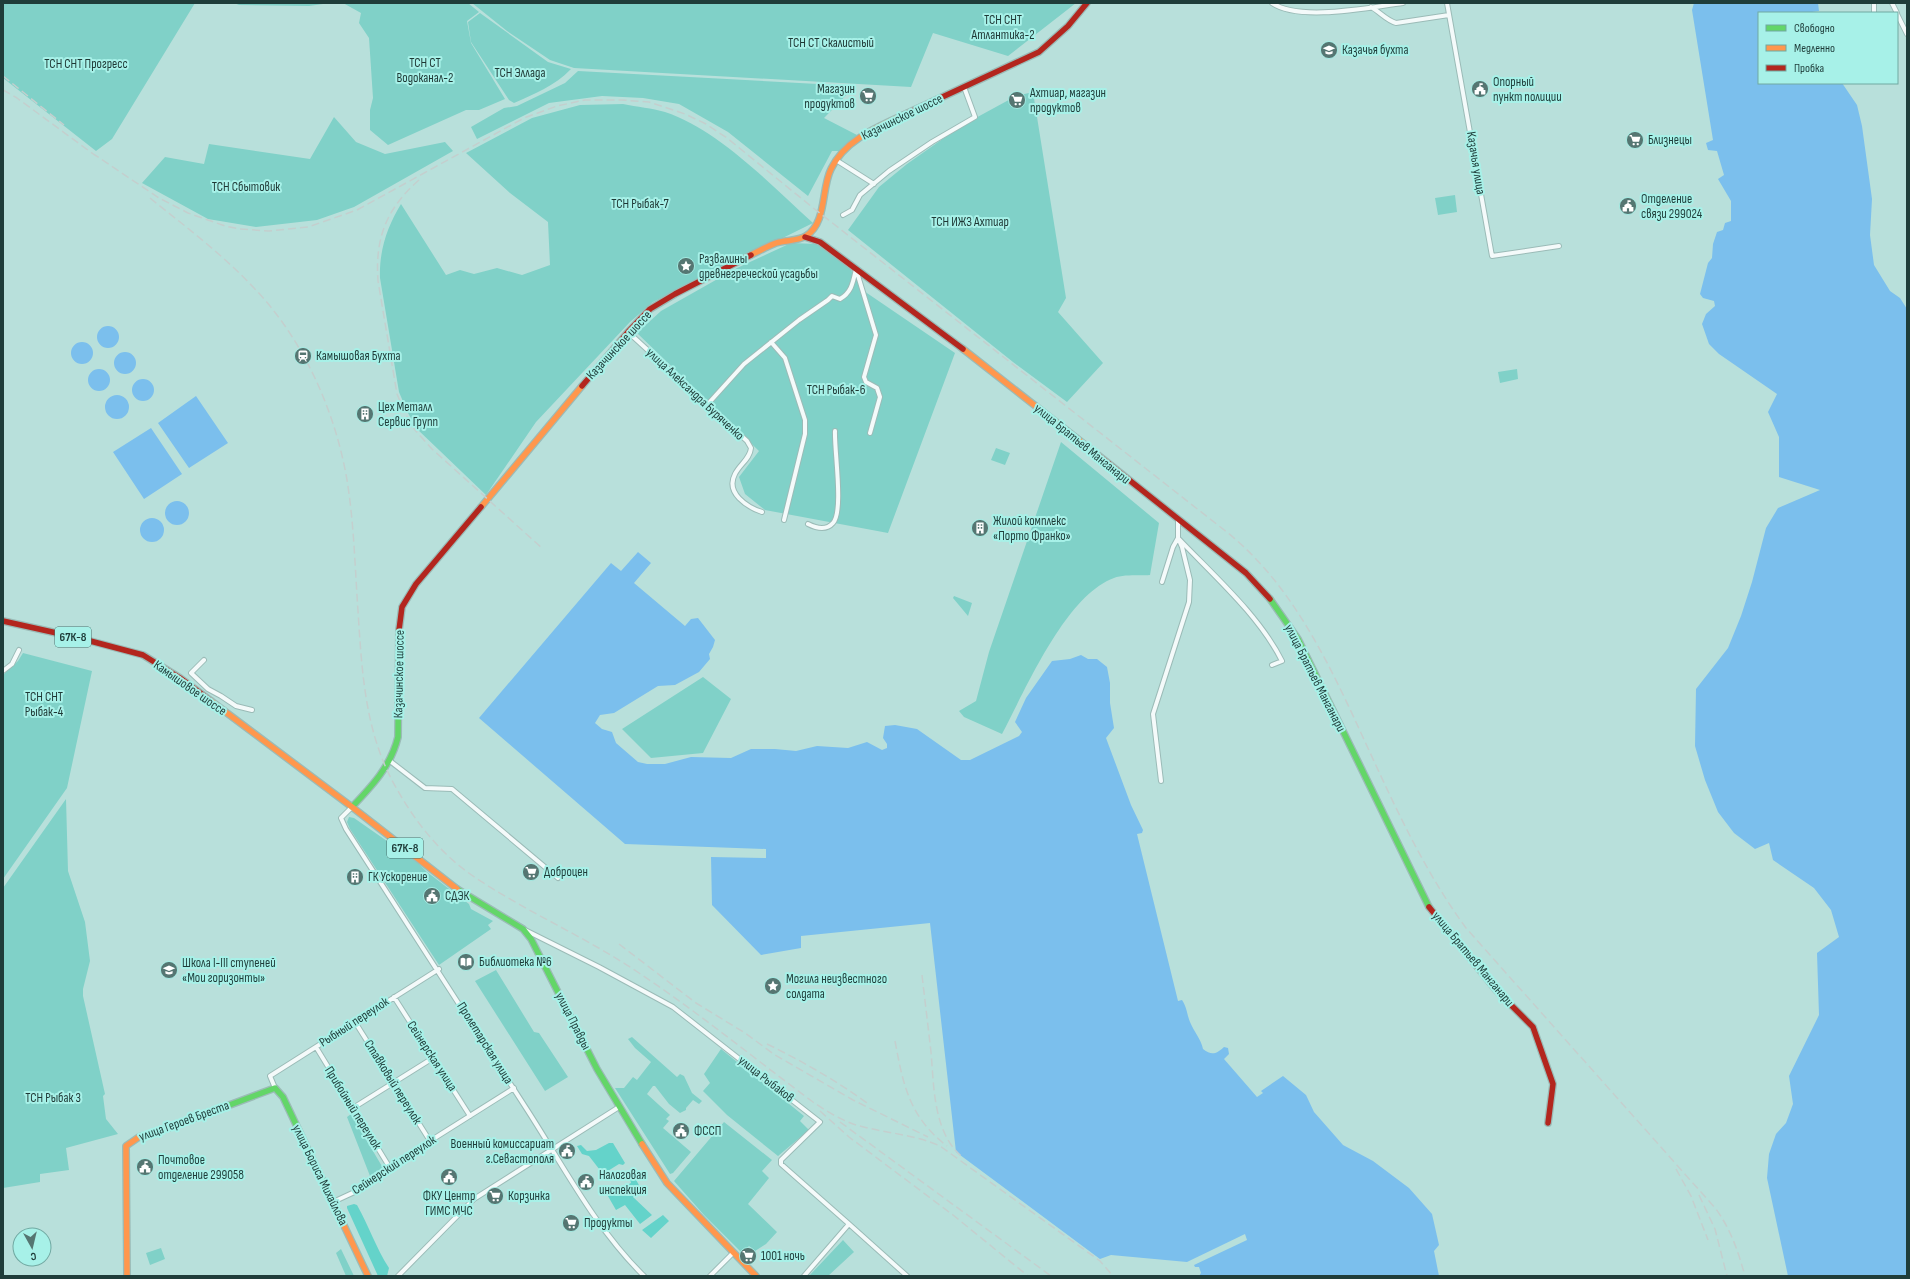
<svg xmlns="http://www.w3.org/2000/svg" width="1910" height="1279" font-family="'Sofia Sans Condensed',sans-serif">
	<rect width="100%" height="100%" fill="#b8e0db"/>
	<!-- green -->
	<path fill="#80d1c8" d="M3 3H195L112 139 96 151 3 78Z
		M234 3H330L309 6 239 5Z
		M343 3H468L479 12 467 21 471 43 505 99 479 110H466L388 145 370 130V110L373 98 369 38 359 23 361 13Z
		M472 3H1076L1008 56 933 33 911 87 574 68 550 60 507 31Z
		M480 13 548 62 571 69C555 86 534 94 514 103L509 100 471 42 468 22Z
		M578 71 855 86 824 118 857 135 841 151H832L808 196 728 132 679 104 643 98 602 96 549 103 477 139 471 127 504 108 517 106 565 83Z
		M1033 92 1066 298 1058 312 1103 363 1067 402 1013 362 848 230 879 187 907 164 961 126 1016 96Z
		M623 104C637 107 652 108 665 112 719 130 771 185 813 223L653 302 630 322 536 422 486 495 416 428 407 411 399 392 380 278C379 251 387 227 401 204L446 275 460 270 474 274 497 268 522 275 550 265 548 222 510 193 466 153 532 118 580 105Z
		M334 117 356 142 385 154 445 142 453 151 354 207 317 220 256 227 208 219 142 183 165 157 204 164 209 144 310 159Z
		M1455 195 1457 212 1438 215 1435 198Z
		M791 243 817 244 849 266 861 289 955 353 888 533 765 510 745 494 739 477 759 451 637 333 661 311 737 268Z
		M1517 369 1518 379 1500 383 1498 372Z
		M1061 442 1159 523 1150 575C1140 576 1124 574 1114 578 1065 596 1026 689 1002 734L964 717 959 711 976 701 989 652Z
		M996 448 1010 453 1005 465 991 460Z
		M954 596 972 603 968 616 953 598Z
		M23 653 92 671 67 788 3 879V675L18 661Z
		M703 677 731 699 703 753 651 758 622 729Z
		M66 799 68 871 85 922 90 961 83 989V996L105 1094 103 1096 106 1119 118 1134 66 1148 69 1170 40 1174V1182L3 1188V888Z
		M349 817 354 818 417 862 427 872 469 904 471 909 493 921 488 925 491 929 439 965 350 829 347 822Z
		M496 970 534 1032 539 1033 568 1077 545 1091 475 981Z
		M632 1037 677 1077 680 1074 684 1076 692 1093 702 1101 699 1104 693 1100 686 1108V1110L680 1113 669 1104 655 1086H653L647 1094 670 1115 666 1119 669 1121 663 1128 691 1152 673 1173 670 1174 615 1088H624L633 1077 637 1080 651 1062 635 1048 628 1039Z
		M721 1049 804 1116 800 1121 809 1130 778 1156 727 1115 703 1091 710 1083 704 1074Z
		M351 1114 383 1168 370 1176 347 1117Z
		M724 1122 772 1160 762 1171 769 1178 748 1204 777 1232 766 1244 755 1251 749 1246 742 1253 704 1215 674 1181Z
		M843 1240 854 1252 828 1276H809Z
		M161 1248 165 1259 150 1265 146 1253Z
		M341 1249 354 1276H346L336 1253Z"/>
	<!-- forest -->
	<path fill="#64d3ca" d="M609 1143H613L625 1163 623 1165 619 1164 603 1174 589 1156 582 1154 577 1146 581 1145 587 1151 596 1150Z
		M633 1174 641 1189 633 1197 652 1215 640 1224 625 1205 616 1210 605 1191 610 1186 615 1191 631 1183 629 1175Z
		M354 1204 357 1205C369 1226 376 1248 389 1268L387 1276H378L347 1208V1206Z
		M663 1215 669 1221 651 1238 642 1230Z"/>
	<!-- water -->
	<path fill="#7bbfed" d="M1694 3H1818L1819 11 1805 13H1759V83H1842L1857 105 1862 126 1872 199 1870 235 1874 265 1890 291 1900 298 1907 309V1276H1788L1767 1178 1769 1154 1776 1134 1786 1123 1793 1104 1789 1076 1819 1015 1817 953 1839 937 1831 910 1814 888 1773 860 1769 843 1755 849 1734 833 1718 812 1705 780 1695 746 1696 689 1728 648 1741 616 1752 582 1766 528 1778 508 1820 490 1779 477V437L1768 412 1777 394 1719 354 1709 344 1702 324 1706 314 1715 306 1714 301 1703 298 1700 294 1708 263 1712 258 1713 244 1717 232 1723 230 1725 223 1731 221V201L1718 179 1724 175 1717 151 1708 150 1706 143 1713 140 1692 10Z
		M97 337a11 11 0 1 1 22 0a11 11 0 1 1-22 0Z
		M71 353a11 11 0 1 1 22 0a11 11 0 1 1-22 0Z
		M114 363a11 11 0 1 1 22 0a11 11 0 1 1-22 0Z
		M88 380a11 11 0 1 1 22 0a11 11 0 1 1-22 0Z
		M132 390a11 11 0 1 1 22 0a11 11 0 1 1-22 0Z
		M105 407a12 12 0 1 1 24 0a12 12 0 1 1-24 0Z
		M196 396 228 443 189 468 158 423Z
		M151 428 182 474 144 499 113 452Z
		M165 513a12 12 0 1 1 24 0a12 12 0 1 1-24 0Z
		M140 530a12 12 0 1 1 24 0a12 12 0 1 1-24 0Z
		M638 552 651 563 634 583 685 626 691 619 698 618 715 640 713 647 709 654 710 659 699 672 675 685 658 686 614 713 600 715 595 723 602 729 612 732 616 743 638 762 647 764H665L691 757 731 758 751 749H775L796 751 817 746 848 748 867 742 882 750 887 748V744L883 738 885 726 895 725 917 729 961 760H970L1019 736 1022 732 1015 722 1026 698 1052 661 1070 659 1081 655 1088 659H1097L1107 667 1110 683V703L1114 728 1106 738 1131 805 1143 830 1142 833 1137 834 1178 1001 1182 1000C1187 1007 1187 1015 1190 1022 1194 1032 1201 1039 1203 1049 1212 1056 1216 1054 1224 1047L1228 1048 1229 1054 1224 1059 1257 1097 1263 1093 1261 1091 1283 1076 1306 1095 1314 1112 1343 1145 1373 1161 1409 1188 1432 1214 1439 1245 1434 1251 1439 1276H1199L1201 1273 1199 1267H1195L1194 1265 1247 1240 1245 1234 1187 1262 1111 1255 1100 1259 956 1152 930 923 801 936V948L761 955 712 905 711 857 766 858V849L625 844 479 718 611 563 621 571Z"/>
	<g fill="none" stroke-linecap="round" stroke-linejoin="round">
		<!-- street casing -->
		<g stroke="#9bbbb7" stroke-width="6">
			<path id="street" d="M1272 3C1300 22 1370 7 1403 3
				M1447 3 1492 256 1559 246
				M1892 3 1897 13
				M1371 7C1380 12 1386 20 1396 23L1449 15
				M1874 13V3
				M1897 14 1907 34
				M836 160 874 184
				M843 215 852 210 860 195 889 171 932 142 975 117 964 87
				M856 269 876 335 864 377 866 382 877 388 880 397 870 433
				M628 332 747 441 751 448C750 459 740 464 735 474 725 493 747 507 762 512
				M771 342 785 358 805 420V434L784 520
				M707 405 744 364 799 320 828 300 832 296 840 299C852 292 853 282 856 269
				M1178 521V538C1213 575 1259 615 1282 661L1272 665
				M808 524C816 528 826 531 833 523 844 511 834 449 835 431
				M1162 582 1173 547 1178 538
				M204 660 191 673 208 689 221 696 236 706 252 710
				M3 671 12 664 19 650
				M390 761 425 788 452 789 558 878
				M1161 781 1153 714 1189 602 1190 580 1182 547 1178 538
				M352 807 341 818 346 829C407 922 467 1015 526 1108 563 1165 595 1228 644 1276
				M525 930 599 967 673 1007 820 1122 781 1160V1164L849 1224 804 1276
				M394 997 470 1116
				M355 1022 430 1141
				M316 1047 390 1168
				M275 1088 270 1076 439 969
				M353 1108 433 1058
				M333 1202 361 1189 430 1141 514 1088
				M849 1224 907 1276
				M398 1276 474 1199 619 1107
				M710 1276 733 1253"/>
		</g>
		<!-- fast casing -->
		<g stroke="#9bbbb7" stroke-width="8">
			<path id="fast" d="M1270 599 1298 639 1429 907
				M352 807C372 786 391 766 398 737L399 630
				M457 889 523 929 531 939 597 1069 642 1144
				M152 1134 275 1088 283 1097 328 1192"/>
		</g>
		<!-- slow casing -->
		<g stroke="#9bbbb7" stroke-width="8">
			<path id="slow" d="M751 255C759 251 768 246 776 243 785 240 798 241 806 236 827 223 821 189 831 169 845 139 880 126 908 113
				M963 349 1094 452
				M481 507 582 386
				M211 701 352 807 457 889
				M642 1144 667 1183 756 1276
				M328 1192 368 1276
				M127 1276 126 1146 139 1137 152 1134"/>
		</g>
		<!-- jam casing -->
		<g stroke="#9bbbb7" stroke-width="8">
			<path id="jam" d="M908 113 1039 52 1068 26 1087 3
				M805 237 820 242 963 349
				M582 386 628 332 650 309 675 294 751 255
				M1094 452 1246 573 1270 599
				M3 621 79 638 143 655 180 678 211 701
				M399 630 402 607 416 584 481 507
				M1429 907 1496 990 1533 1027 1553 1084 1548 1123"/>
		</g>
		<!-- street -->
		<use href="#street" stroke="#f4fafa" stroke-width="4"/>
		<!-- fast -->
		<use href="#fast" stroke="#63d668" stroke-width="5.5"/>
		<!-- slow -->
		<use href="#slow" stroke="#ff974d" stroke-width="5.5"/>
		<!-- jam -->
		<use href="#jam" stroke="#b3261e" stroke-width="5.5"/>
		<!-- rail -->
		<path stroke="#c4cfce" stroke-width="1.5" stroke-dasharray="8 4" stroke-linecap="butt" d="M3 76 64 125
			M3 90 17 98 96 156
			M92 153 159 198 188 213 225 226 240 229 269 231 308 227 357 210 524 118 557 106 585 100H622L649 102 685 114 706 124 727 138 812 207 1228 533C1291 584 1328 661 1361 733 1392 800 1422 868 1466 928L1716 1209C1731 1230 1738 1251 1745 1276
			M419 180C386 209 375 238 378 281L397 394 405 413 415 430 432 449 543 549
			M150 198C186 227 222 254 254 288 303 339 335 410 347 480 354 523 355 568 358 611 362 673 365 736 398 791 416 823 442 855 473 876 526 912 586 937 639 973 699 1013 755 1059 813 1102 826 1111 841 1120 856 1125 884 1133 913 1134 940 1146L1100 1261 1113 1276
			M619 944 696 1003 745 1033 775 1055 853 1100 928 1137
			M922 975C925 1001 928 1026 931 1052 934 1086 933 1131 961 1156
			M895 1041C903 1084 909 1117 947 1146
			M767 1044C802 1061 835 1080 867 1103
			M820 1111 849 1137 953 1215 1028 1276
			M840 1122 1051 1276
			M1676 1169 1691 1196 1708 1240
			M1699 1195 1715 1229 1727 1276"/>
	</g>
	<!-- icons -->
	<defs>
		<g id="school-disc" transform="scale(0.9)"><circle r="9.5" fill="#557672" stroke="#a7f1e8"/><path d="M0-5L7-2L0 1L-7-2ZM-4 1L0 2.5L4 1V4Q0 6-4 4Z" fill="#fff"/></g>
		<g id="civic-disc" transform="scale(0.9)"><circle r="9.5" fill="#557672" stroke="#a7f1e8"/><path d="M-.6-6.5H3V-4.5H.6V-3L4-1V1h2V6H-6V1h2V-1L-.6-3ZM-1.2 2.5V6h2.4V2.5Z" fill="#fff"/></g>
		<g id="supermarket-disc" transform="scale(0.9)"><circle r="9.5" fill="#557672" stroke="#a7f1e8"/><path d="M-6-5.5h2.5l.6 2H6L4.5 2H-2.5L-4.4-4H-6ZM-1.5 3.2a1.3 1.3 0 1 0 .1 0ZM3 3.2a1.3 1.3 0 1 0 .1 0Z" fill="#fff"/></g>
		<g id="sight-disc" transform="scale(0.9)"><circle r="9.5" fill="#557672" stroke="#a7f1e8"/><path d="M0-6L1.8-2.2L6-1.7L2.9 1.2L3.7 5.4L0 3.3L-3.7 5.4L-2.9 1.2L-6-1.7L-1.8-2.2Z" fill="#fff"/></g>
		<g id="station-disc" transform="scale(0.9)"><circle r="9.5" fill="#557672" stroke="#a7f1e8"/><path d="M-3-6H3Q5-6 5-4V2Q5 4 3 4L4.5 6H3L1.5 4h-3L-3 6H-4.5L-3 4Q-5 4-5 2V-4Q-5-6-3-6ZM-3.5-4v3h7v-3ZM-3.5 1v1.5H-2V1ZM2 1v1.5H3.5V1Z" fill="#fff"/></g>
		<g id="building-disc" transform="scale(0.9)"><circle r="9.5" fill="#557672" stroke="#a7f1e8"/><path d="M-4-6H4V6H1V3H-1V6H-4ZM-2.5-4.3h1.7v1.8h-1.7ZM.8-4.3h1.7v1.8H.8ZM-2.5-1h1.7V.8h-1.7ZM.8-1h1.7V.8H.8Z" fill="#fff"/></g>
		<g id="library-disc" transform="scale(0.9)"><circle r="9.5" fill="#557672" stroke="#a7f1e8"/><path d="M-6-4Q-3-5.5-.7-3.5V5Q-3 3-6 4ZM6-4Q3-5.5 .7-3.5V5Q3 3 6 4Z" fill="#fff"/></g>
	</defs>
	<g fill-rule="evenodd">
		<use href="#school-disc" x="1329" y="50"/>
		<use href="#civic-disc" x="1480" y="89"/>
		<use href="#supermarket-disc" x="868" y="96"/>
		<use href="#supermarket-disc" x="1017" y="100"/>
		<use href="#supermarket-disc" x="1635" y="140"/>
		<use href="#civic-disc" x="1628" y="206"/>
		<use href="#sight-disc" x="686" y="266"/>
		<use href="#station-disc" x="303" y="356"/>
		<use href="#building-disc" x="365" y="414"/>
		<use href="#building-disc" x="980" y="528"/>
		<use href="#supermarket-disc" x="531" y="872"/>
		<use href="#building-disc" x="355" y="877"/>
		<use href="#civic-disc" x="432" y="896"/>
		<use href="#library-disc" x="466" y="962"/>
		<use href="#school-disc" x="169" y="970"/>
		<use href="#sight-disc" x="773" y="986"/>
		<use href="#civic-disc" x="681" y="1131"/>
		<use href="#civic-disc" x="567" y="1151"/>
		<use href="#civic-disc" x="145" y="1167"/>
		<use href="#civic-disc" x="449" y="1177"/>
		<use href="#civic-disc" x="586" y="1182"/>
		<use href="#supermarket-disc" x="495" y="1196"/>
		<use href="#supermarket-disc" x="571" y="1223"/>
		<use href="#supermarket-disc" x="748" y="1256"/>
	</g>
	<g text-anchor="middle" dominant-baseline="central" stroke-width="4" stroke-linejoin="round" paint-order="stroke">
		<!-- shield labels -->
		<g fill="#a7f1e8" stroke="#48736e" stroke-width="1">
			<rect x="55" y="627" width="36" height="20" rx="3"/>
			<rect x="387" y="838" width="36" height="20" rx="3"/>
		</g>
		<g font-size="12" font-weight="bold" fill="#1f3d3a">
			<text x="73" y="637">67К-8</text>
			<text x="405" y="848">67К-8</text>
		</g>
		<!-- park labels -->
		<g font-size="13" fill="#1e3734" stroke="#a7f1e8">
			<text x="1003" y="20">ТСН СНТ<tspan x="1003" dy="15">Атлантика-2</tspan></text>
			<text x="831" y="43">ТСН СТ Скалистый</text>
			<text x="425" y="63">ТСН СТ<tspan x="425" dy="15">Водоканал-2</tspan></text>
			<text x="86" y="64">ТСН СНТ Прогресс</text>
			<text x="520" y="73">ТСН Эллада</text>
			<text x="246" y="187">ТСН Сбытовик</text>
			<text x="640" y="204">ТСН Рыбак-7</text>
			<text x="970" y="222">ТСН ИЖЗ Ахтиар</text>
			<text x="836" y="390">ТСН Рыбак-6</text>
			<text x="44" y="697">ТСН СНТ<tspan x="44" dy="15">Рыбак-4</tspan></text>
			<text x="53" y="1098">ТСН Рыбак 3</text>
		</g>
		<!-- poi labels -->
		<g font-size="13" fill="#1f3d3a" stroke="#a7f1e8" text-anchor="start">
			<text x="1342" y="50">Казачья бухта</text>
			<text x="1493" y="82">Опорный<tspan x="1493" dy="15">пункт полиции</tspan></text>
			<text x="855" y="89" text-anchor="end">Магазин<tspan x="855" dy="15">продуктов</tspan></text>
			<text x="1030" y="93">Ахтиар, магазин<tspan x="1030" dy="15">продуктов</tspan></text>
			<text x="1648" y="140">Близнецы</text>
			<text x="1641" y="199">Отделение<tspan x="1641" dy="15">связи 299024</tspan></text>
			<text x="699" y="259">Развалины<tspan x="699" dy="15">древнегреческой усадьбы</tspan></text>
			<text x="316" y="356">Камышовая Бухта</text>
			<text x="378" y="407">Цех Металл<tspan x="378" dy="15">Сервис Групп</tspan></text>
			<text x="993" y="521">Жилой комплекс<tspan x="993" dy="15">«Порто Франко»</tspan></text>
			<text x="544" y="872">Доброцен</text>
			<text x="368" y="877">ГК Ускорение</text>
			<text x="445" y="896">СДЭК</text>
			<text x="479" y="962">Библиотека №6</text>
			<text x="182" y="963">Школа I-III ступеней<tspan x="182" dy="15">«Мои горизонты»</tspan></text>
			<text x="786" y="979">Могила неизвестного<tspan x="786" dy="15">солдата</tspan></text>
			<text x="694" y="1131">ФССП</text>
			<text x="554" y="1144" text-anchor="end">Военный комиссариат<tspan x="554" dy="15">г.Севастополя</tspan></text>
			<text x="158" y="1160">Почтовое<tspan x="158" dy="15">отделение 299058</tspan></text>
			<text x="599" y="1175">Налоговая<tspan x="599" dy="15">инспекция</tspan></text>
			<text x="449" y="1196" text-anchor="middle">ФКУ Центр<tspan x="449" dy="15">ГИМС МЧС</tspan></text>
			<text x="508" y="1196">Корзинка</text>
			<text x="584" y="1223">Продукты</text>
			<text x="761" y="1256">1001 ночь</text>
		</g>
		<!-- street labels -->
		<g font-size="13" fill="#1f3d3a" stroke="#a7f1e8">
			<text transform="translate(902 117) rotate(-26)">Казачинское шоссе</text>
			<text transform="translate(1476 163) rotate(81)">Казачья улица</text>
			<text transform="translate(619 345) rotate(-47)">Казачинское шоссе</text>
			<text transform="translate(695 394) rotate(43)">улица Александра Буряченко</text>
			<text transform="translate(1082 444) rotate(39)">улица Братьев Манганари</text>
			<text transform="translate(399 674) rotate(-89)">Казачинское шоссе</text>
			<text transform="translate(1315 678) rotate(63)">улица Братьев Манганари</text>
			<text transform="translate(190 688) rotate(35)">Камышовое шоссе</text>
			<text transform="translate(1473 959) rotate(50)">улица Братьев Манганари</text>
			<text transform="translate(573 1021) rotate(63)">улица Правды</text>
			<text transform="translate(354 1022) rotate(-33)">Рыбный переулок</text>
			<text transform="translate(485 1043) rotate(58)">Пролетарская улица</text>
			<text transform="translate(432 1056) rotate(57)">Сейнерская улица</text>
			<text transform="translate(766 1079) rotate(38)">улица Рыбаков</text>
			<text transform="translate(393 1082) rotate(58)">Ставковый переулок</text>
			<text transform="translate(353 1108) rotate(58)">Прибойный переулок</text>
			<text transform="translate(184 1121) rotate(-20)">улица Героев Бреста</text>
			<text transform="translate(394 1165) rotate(-33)">Сейнерский переулок</text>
			<text transform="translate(320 1175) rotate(64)">улица Бориса Михайлова</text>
		</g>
	</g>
	<!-- border -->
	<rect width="1910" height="1279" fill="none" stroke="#1f3d3a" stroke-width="8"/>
	<!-- legend -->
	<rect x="1758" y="12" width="140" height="72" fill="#a7f1e8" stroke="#71a9a2"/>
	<rect x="1766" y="25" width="20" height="6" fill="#63d668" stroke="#71a9a2"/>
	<text x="1794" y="32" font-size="12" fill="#1f3d3a">Свободно</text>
	<rect x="1766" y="45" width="20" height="6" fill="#ff974d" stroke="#71a9a2"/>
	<text x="1794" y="52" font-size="12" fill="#1f3d3a">Медленно</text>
	<rect x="1766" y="65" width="20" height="6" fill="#b3261e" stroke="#71a9a2"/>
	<text x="1794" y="72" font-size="12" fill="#1f3d3a">Пробка</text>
	<!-- north arrow -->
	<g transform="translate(32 1247) rotate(172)"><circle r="19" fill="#a7f1e8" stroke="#71a9a2"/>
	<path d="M0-3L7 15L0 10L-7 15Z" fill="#557672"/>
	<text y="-6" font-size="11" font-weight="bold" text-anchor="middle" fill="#1f3d3a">С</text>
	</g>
</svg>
